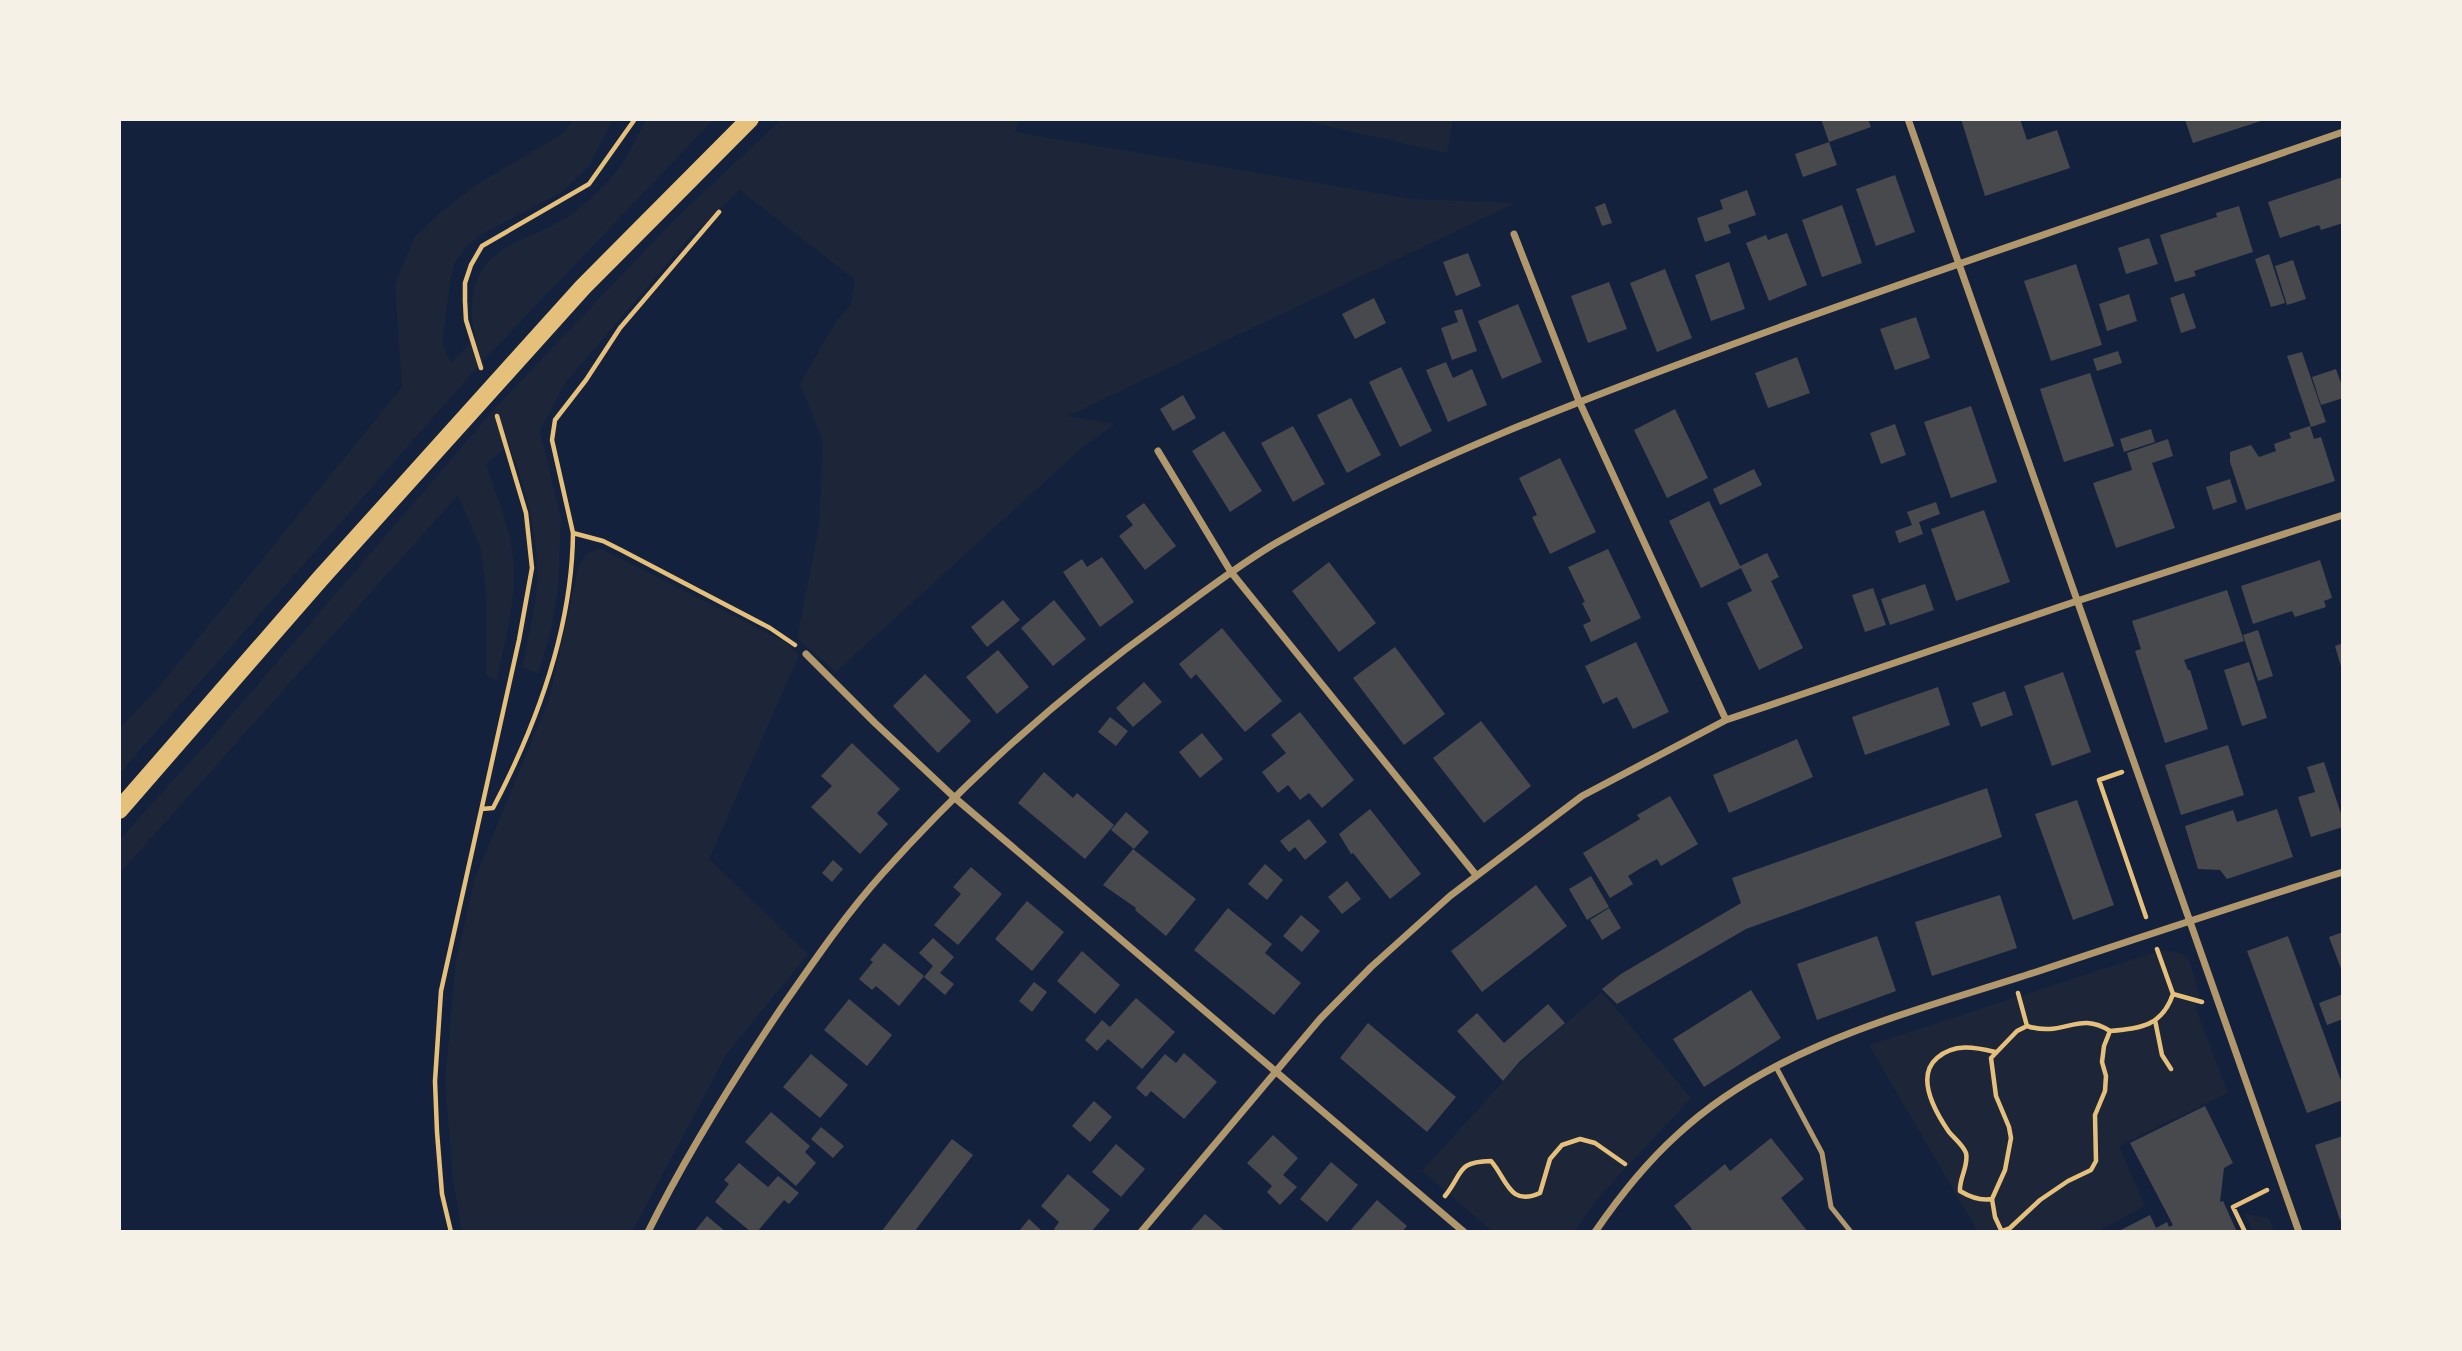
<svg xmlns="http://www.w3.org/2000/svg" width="2462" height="1351" font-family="'DejaVu Sans',sans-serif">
	<rect width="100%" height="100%" fill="#14213d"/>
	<!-- green -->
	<path fill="#1d2539" d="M574 119H613L589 166 562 192 482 234 466 247 455 262 451 278 442 343 451 363 476 337C471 320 471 312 473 295 482 239 538 241 576 211 613 181 626 162 646 119H714L482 362 119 774V729L158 688 402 387 395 285 414 238 440 213 476 185 562 134Z
		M782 119H1019L1015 132 1412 199 1515 203 1068 416 1115 424 1085 445 836 672 797 638 819 527 823 441 800 384 835 323 851 304 855 280 740 190 689 238 565 383 540 431 561 519 558 589 551 630 538 674 522 667C528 638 537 607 537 577 538 532 525 486 509 445L486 464C498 500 516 541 514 580 513 613 503 648 497 681L486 675V595L481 549 458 495 119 874V840L210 740 497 406 676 218Z
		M1295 119H1453L1447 153Z
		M600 548 785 642 799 655 709 859 808 954 726 1055 632 1232H462L453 1181 445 1081 456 960 475 878 549 700 579 566 586 554Z
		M2162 950 2180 953 2189 959 2200 996 2195 1006 2228 1093 2119 1146 2145 1206 2096 1232H1978L1869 1045Z
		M1602 992 1691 1098 1598 1198 1574 1232H1493L1422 1171 1521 1062Z
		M2245 1214 2269 1218 2274 1232H2253Z"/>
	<!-- building -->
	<path fill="#48494c" d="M1821 119H1868L1871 127 1829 142Z
		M1961 119H2020L2027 140 2057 130 2070 168 1985 196Z
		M2189 119H2264V120L2193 143 2185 120Z
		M1829 142 1837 165 1803 177 1795 154Z
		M1895 175 1915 232 1876 246 1856 189Z
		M2343 177V223L2321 230 2319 225 2280 238 2268 202Z
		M1747 190 1756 215 1728 225 1731 233 1705 242 1697 218 1723 209 1720 200Z
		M1605 203 1612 223 1602 226 1595 207Z
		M1842 205 1862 263 1822 277 1802 220Z
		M2239 206 2253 252 2194 271 2196 276 2175 282 2160 235 2217 217 2216 213Z
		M1787 233 1807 285 1769 301 1746 243 1766 235 1768 240Z
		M2149 238 2158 264 2126 274 2118 248Z
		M1468 253 1481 286 1456 296 1443 262Z
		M2269 254 2285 303 2271 307 2255 259Z
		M2293 260 2306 299 2287 305 2275 266Z
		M1729 262 1745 309 1711 321 1695 275Z
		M2076 264 2102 345 2051 361 2024 281Z
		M1665 269 1692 338 1657 352 1630 283Z
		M1609 282 1627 329 1588 343 1571 296Z
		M2184 293 2196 328 2181 333 2170 298Z
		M2129 294 2137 321 2107 331 2099 304Z
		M1374 298 1386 323 1355 339 1342 314Z
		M1518 304 1542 362 1502 379 1478 321Z
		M1462 309 1477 351 1452 360 1441 328 1458 322 1454 311Z
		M1916 317 1930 358 1895 370 1880 329Z
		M2118 351 2122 363 2097 371 2093 359Z
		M2302 352 2326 422 2311 427 2287 356Z
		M1797 357 1810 393 1768 408 1755 373Z
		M1446 362 1453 378 1472 369 1487 405 1448 422 1426 370Z
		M1401 367 1432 431 1400 447 1369 382Z
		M2336 369 2343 389V398L2321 405 2312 377Z
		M2090 373 2114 446 2064 462 2040 389Z
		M1183 395 1196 418 1173 431 1160 409Z
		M1351 398 1381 455 1347 473 1317 415Z
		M1971 406 1997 482 1951 498 1924 422Z
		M1675 409 1708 478 1667 498 1634 430Z
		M1895 424 1906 455 1881 464 1870 433Z
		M1293 426 1325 484 1293 502 1261 443Z
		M2310 426 2314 439 2321 437 2335 481 2246 510 2230 462V452L2251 445 2259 457 2276 451 2274 444 2291 438 2289 433Z
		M2151 429 2155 442 2124 452 2120 439Z
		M1224 431 1262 491 1230 512 1192 451Z
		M2168 439 2173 456 2152 463 2175 528 2116 548 2093 483 2132 470 2127 453Z
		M1560 458 1596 532 1550 554 1532 517 1537 515 1519 478Z
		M1754 469 1762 485 1720 505 1713 489Z
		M2230 479 2237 502 2213 510 2206 487Z
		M1709 501 1741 568 1701 588 1669 521Z
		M1936 502 1940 514 1919 522 1923 534 1899 543 1895 531 1912 525 1907 512Z
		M1144 503 1176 546 1145 570 1119 536 1133 525 1126 516Z
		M1984 510 2010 582 1956 601 1931 529Z
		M1608 549 1641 618 1591 642 1583 625 1591 621 1582 603 1585 602 1568 567Z
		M1767 553 1779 577 1771 581 1803 648 1759 670 1727 603 1752 591 1740 566Z
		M1102 557 1134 602 1100 627 1063 572 1082 559 1087 567Z
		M2320 560 2332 598 2324 601 2326 607 2295 617 2292 611 2253 624 2241 586Z
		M1329 562 1376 623 1339 652 1292 591Z
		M1925 584 1934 610 1890 625 1881 599Z
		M1873 588 1886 625 1865 632 1852 595Z
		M2227 590 2244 641 2184 660 2188 670H2190L2208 729 2165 743 2135 651 2141 649 2132 621Z
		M1003 600 1020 620 987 647 971 627Z
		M1054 600 1086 639 1053 666 1021 628Z
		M1222 628 1282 701 1245 732 1196 674 1191 679 1179 664Z
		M2258 630 2273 676 2258 681 2243 635Z
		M1636 642 1669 712 1633 729 1617 697 1603 704 1585 666Z
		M2343 643V670H2342L2335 646Z
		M1395 647 1445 714 1404 745 1353 678Z
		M998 650 1029 687 997 714 966 677Z
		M2249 662 2267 718 2242 726 2224 670Z
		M2063 672 2091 752 2052 766 2024 686Z
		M925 674 971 721 938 753 893 706Z
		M1144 682 1162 702 1133 727 1116 708Z
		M1938 687 1950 725 1865 755 1852 717Z
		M2005 691 2013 715 1981 727 1972 703Z
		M1300 712 1354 780 1322 808 1309 793 1300 800 1288 785 1278 793 1262 772 1286 753 1271 735Z
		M1110 717 1128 731 1116 746 1098 732Z
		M1481 721 1531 786 1484 823 1433 758Z
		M1202 733 1223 759 1200 778 1179 752Z
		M1797 739 1813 777 1729 813 1713 775Z
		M852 743 900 789 877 813 888 824 860 854 811 807 832 786 821 776Z
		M2228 745 2244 795 2181 815 2165 765Z
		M2324 762 2343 820V827L2311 837 2298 797 2315 792 2307 767Z
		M1044 772 1073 798 1077 793 1114 825 1085 859 1018 803Z
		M1987 788 2002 837 1746 929 1617 1004 1602 989 1621 974 1741 903 1732 878Z
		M1670 796 1698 844 1661 866 1657 859 1641 868 1628 876 1633 884 1610 898 1583 853 1640 819 1637 815Z
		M2077 800 2114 905 2073 920 2035 814Z
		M1370 809 1421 874 1390 899 1353 853 1351 854 1339 834Z
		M2277 809 2293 857 2227 879 2220 870 2198 869 2185 826 2233 810 2237 822Z
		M1126 812 1149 832 1134 849 1111 830Z
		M1309 819 1327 842 1305 860 1295 847 1289 852 1280 841Z
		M1133 849 1196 899 1166 936 1135 910 1136 908 1103 885Z
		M833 860 843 869 832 882 822 873Z
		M1265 864 1283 880 1267 900 1248 884Z
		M971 867 1002 894 958 945 934 925 961 894 953 887Z
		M1591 876 1609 907 1587 920 1569 889Z
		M1347 881 1361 899 1342 914 1328 897Z
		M1536 885 1567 926 1482 992 1451 951Z
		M2000 895 2017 948 1932 976 1915 922Z
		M1027 901 1064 932 1032 971 995 939Z
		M1228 908 1272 944 1265 953 1301 983 1274 1015 1194 950Z
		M1609 908 1621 928 1602 940 1590 920Z
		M1301 915 1320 931 1302 952 1283 936Z
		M2343 932V974L2329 937Z
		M1877 936 1896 991 1817 1020 1797 964Z
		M2288 936 2343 1086V1100L2307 1113 2247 951Z
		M933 938 954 957 940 973 954 984 945 995 924 977 933 966 919 953Z
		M884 943 924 976 899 1006 876 986 872 990 859 979 873 962 870 960Z
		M1082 951 1120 985 1095 1014 1057 981Z
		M1034 982 1047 992 1032 1012 1019 1001Z
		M1751 990 1781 1038 1704 1087 1673 1039Z
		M2343 994V1019L2327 1025 2319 1003Z
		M1136 998 1175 1032 1142 1069 1108 1039 1097 1051 1085 1040 1102 1020 1110 1027Z
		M849 999 892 1035 867 1066 824 1030Z
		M1548 1004 1565 1023 1520 1061 1503 1081 1457 1031 1477 1013 1504 1043Z
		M1368 1023 1456 1097 1427 1132 1340 1058Z
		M1184 1053 1217 1082 1184 1119 1151 1091 1146 1097 1136 1088 1165 1054 1176 1063Z
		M811 1054 848 1085 820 1118 783 1087Z
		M1094 1101 1112 1117 1090 1142 1072 1126Z
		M2205 1106 2233 1163 2224 1168 2220 1202 2223 1201 2237 1232H2117L2150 1215 2156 1228 2167 1222 2169 1227 2173 1225 2130 1143Z
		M771 1112 810 1146 805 1152 816 1163 796 1186 745 1142Z
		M821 1127 844 1146 833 1158 811 1139Z
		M1273 1135 1298 1158 1283 1175 1297 1187 1280 1205 1267 1192 1272 1186 1247 1163Z
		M2343 1136V1218L2340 1220 2315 1145Z
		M1771 1138 1804 1179 1781 1198 1808 1232H1688L1692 1229 1674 1206 1725 1164 1730 1171Z
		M952 1139 973 1155 914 1232H881Z
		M1116 1144 1145 1169 1121 1197 1092 1172Z
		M1331 1162 1358 1185 1327 1222 1300 1199Z
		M739 1163 768 1187 778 1176 799 1193 789 1204 784 1200 757 1232H751L715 1202 729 1184 724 1180Z
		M1068 1174 1110 1210 1091 1232H1057L1054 1229 1059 1222 1041 1206Z
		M1377 1200 1407 1226 1402 1232H1349Z
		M1205 1214 1226 1232H1189Z
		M707 1216 726 1232H694Z
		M1029 1219 1043 1232H1018Z"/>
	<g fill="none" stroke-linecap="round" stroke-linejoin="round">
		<!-- path -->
		<path stroke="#e5c07b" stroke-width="4.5" d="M481 368 466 320 465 301V283L471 265 482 246 589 184 635 119
			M573 533 552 440 555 420 586 380 620 328 719 212
			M2122 772 2099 780 2146 917
			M482 809 493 808C537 724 572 628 573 533L603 541 621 550 770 628 795 645
			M2157 949 2173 994
			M2155 1020 2162 1055 2171 1069
			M2027 1026C2064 1038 2078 1010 2110 1031
			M1445 1196C1464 1172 1456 1162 1491 1161 1507 1179 1509 1207 1540 1193L1550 1159 1562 1145 1580 1139 1595 1143 1625 1164
			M1992 1199C1981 1201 1970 1197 1960 1191 1959 1178 1969 1166 1966 1153 1963 1145 1955 1139 1949 1132 1936 1113 1915 1077 1937 1058 1954 1043 1975 1047 1995 1052
			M2002 1231 2010 1228 2040 1200 2068 1181 2091 1170 2096 1161 2095 1115 2105 1091 2106 1076 2102 1062 2104 1046 2110 1031C2142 1028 2162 1026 2173 994L2202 1002
			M451 1232 442 1194 437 1132 435 1081 441 991 519 640 532 568 526 513 497 416
			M2002 1232 1995 1217 1992 1199 2005 1170 2011 1138 2009 1127 1996 1096 1991 1058 2017 1031 2027 1026 2018 993
			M2245 1232 2233 1207 2267 1190"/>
		<!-- service -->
		<path stroke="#b1986c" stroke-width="5" d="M1776 1067 1822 1153 1831 1207 1851 1232"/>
		<!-- minor -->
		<path stroke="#b1986c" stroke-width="7" d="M1908 119 2299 1232
			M1514 234 1579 401 1726 720
			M1158 451 1231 572 1476 875
			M806 654 875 723 955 798 1464 1232
			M648 1232C687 1153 733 1080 782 1007 814 961 846 914 883 873 967 779 1062 694 1164 621 1201 594 1237 566 1276 543 1419 461 1573 403 1728 346 1932 271 2138 203 2343 132
			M1141 1232 1320 1019 1371 967 1450 896 1582 796 1726 720 2077 601 2343 515
			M1595 1232C1619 1197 1645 1164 1677 1135 1774 1044 1913 1012 2036 972 2138 938 2240 904 2343 872"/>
		<!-- primary -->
		<path stroke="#e5c07b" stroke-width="18" d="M119 810 320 579 583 287 750 119"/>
	</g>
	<!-- border -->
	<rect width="2462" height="1351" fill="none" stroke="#f6f1e7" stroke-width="242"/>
</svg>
